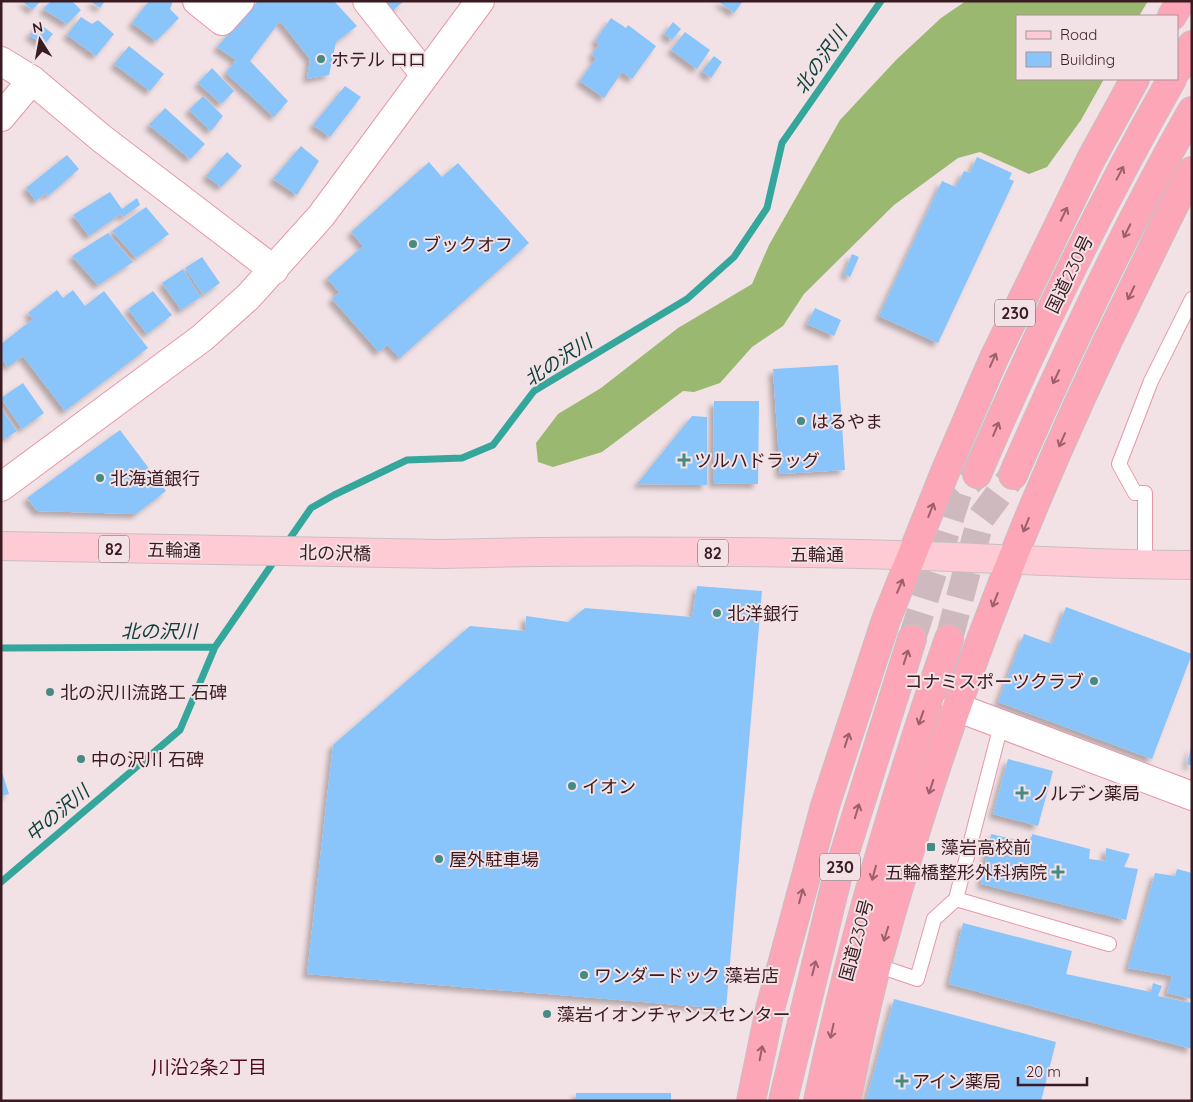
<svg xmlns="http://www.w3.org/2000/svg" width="1193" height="1102" font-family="Quicksand,'Noto Sans JP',sans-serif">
	<defs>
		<filter id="shadow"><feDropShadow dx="-4.5" dy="4.5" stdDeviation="2.5" flood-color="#0004"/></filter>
	</defs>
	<rect width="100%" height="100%" fill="#f3e2e5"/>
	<!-- forest -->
	<path fill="#9bb871" d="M966 1H1148L1139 16H1017V79H1104L1081 120 1047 167 1029 174 980 152 958 158 894 205 804 294 783 326 752 347 720 383 694 392 683 391 602 452 553 467 538 462 536 443 558 414 601 388 678 328 752 284 769 245 840 120 897 59 941 18Z"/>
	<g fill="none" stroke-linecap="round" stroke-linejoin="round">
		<!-- stream -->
		<path stroke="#35a69c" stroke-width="7" d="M286 544 311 508 334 495 407 460 462 458 493 445 534 391 687 299 734 257 767 208 782 143 881 1
			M1 648 215 647
			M1 882 180 730 215 647 277 557"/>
	</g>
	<!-- building -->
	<path fill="#89c5fb" filter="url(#shadow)" d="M22 1H41L32 10Z
		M51 1H72L81 10 67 24 43 9Z
		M90 1H105L100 8Z
		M149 1H173L170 9 179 18 156 41 132 23Z
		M258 1H334L357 26 336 42 329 75 307 79 310 59 280 21 250 61 288 101 274 117 226 73 236 60 217 47Z
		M381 1H404L390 13Z
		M718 1H743L734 13Z
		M81 17 92 24 98 20 114 34 96 56 67 35Z
		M611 18 626 28 628 25 656 46 632 79 622 72 604 98 580 81 596 58 592 55 599 44 595 41Z
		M673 22 681 29 672 40 664 34Z
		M40 24 53 34 44 45 29 35Z
		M685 32 710 50 697 69 671 50Z
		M129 46 164 74 150 91 114 64Z
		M714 56 722 62 711 78 702 71Z
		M212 68 234 91 221 104 198 83Z
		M345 86 361 97 330 137 313 125Z
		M203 96 223 116 211 131 189 110Z
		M165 108 205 144 190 159 149 125Z
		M301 146 319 161 297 195 273 179Z
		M227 152 242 166 221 187 206 176Z
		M67 155 79 169 48 196 46 193 36 201 26 188Z
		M977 157 1012 173 1009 179 1014 181 938 343 879 316 942 181 956 187 964 171 970 173Z
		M429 162 442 177 458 163 529 243 400 358 387 345 379 352 332 299 339 292 327 278 363 246 351 232Z
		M110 192 122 209 137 198 140 205 123 217 121 214 89 236 73 215Z
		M146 207 169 234 136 258 112 231Z
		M108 233 133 262 98 285 72 256Z
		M852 254 859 257 850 277 844 274Z
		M202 257 220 283 203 295 185 268Z
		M183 269 201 297 181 310 162 283Z
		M57 290 63 298 73 290 85 306 104 291 148 348 65 411 23 356 8 367 1 358V344L33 319 28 313Z
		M153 291 172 315 147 334 128 309Z
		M815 308 841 320 834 336 807 324Z
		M838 365 845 470 780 474 773 369Z
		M23 383 44 413 22 429 1 398Z
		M714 401H759L758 484 713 483Z
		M1 408 17 431 5 439 1 435Z
		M692 416 707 417V485L637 484Z
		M120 430 166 491 136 514 37 511 27 498Z
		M697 586 762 591 726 1009 307 974 333 745 470 626 525 631 526 616 568 622 585 608 692 617Z
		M1066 607 1192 654 1152 759 998 702 1024 634 1052 644Z
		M1191 747H1192V766L1187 764Z
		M1008 759 1053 771 1038 826 993 814Z
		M1 769 9 794 1 796Z
		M991 834 1030 843 1032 834 1090 849 1089 859 1105 861 1106 848 1130 854 1124 867 1138 869 1126 920 981 884Z
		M1177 869 1192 873V999L1167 993 1172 976 1128 968 1155 873 1175 876Z
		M963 923 1072 951 1066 974 1151 992 1153 983 1162 986 1158 996 1192 1003V1049L949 984Z
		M894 999 1056 1042 1041 1101H866Z
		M576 1093H671V1101H576Z"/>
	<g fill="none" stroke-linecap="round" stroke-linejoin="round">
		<!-- highway-tunnel -->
		<path stroke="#cebabe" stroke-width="28" stroke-dasharray="28 14" stroke-linecap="butt" d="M912 639 958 493 977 474
			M949 639 981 518 1013 475"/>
		<!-- lane casing -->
		<g stroke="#e797a7" stroke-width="16">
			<path id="lane" d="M1145 565V493H1135L1119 464 1151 381 1192 299
				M956 899 1109 944
				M876 965 917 979 934 919 956 899 1001 725"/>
		</g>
		<!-- street casing -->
		<g stroke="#e797a7" stroke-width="30">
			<path id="street" d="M197 1 222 21 240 1
				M367 1 425 75
				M1 117 32 80
				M956 707 1192 796"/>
		</g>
		<!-- secondary casing -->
		<g stroke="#e797a7" stroke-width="30">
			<path id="secondary" d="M1 61 32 80 101 138 274 270
				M1 487 202 338 248 297 321 216 480 1"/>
		</g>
		<!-- primary casing -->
		<g stroke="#c8bfc1" stroke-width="30">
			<path id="primary" d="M1 546 442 554C581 550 720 551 859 554 970 556 1081 565 1192 565"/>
		</g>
		<!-- highway casing -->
		<g stroke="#c8bfc1" stroke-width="30">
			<path id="highway" d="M1172 16 1181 1
				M1177 70 1192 45
				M977 474C1035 339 1099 207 1172 79
				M1013 475C1067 351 1125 229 1192 111
				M751 1101 770 1009 825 806 886 620 945 472 994 358 1091 159 1135 79
				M783 1101 838 874 912 639
				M818 1101C851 944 896 791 949 639
				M846 1101C856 1055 865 1009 877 964 940 731 1026 504 1134 287 1153 249 1171 209 1192 171"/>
		</g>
		<!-- lane -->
		<use href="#lane" stroke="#fff" stroke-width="14"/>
		<!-- street -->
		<use href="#street" stroke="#fff" stroke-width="28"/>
		<!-- secondary -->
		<use href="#secondary" stroke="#fff" stroke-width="28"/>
		<!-- primary -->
		<use href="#primary" stroke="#fecad4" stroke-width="28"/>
		<!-- highway -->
		<use href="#highway" stroke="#fda6b7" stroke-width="28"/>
	</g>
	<!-- one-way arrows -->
	<defs><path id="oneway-shaft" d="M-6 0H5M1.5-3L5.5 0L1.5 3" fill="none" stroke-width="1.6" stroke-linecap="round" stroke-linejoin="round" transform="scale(1.25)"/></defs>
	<g stroke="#9c606c">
		<use href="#oneway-shaft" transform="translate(1120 173) rotate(-62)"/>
		<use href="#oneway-shaft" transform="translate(1064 214) rotate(-64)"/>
		<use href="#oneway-shaft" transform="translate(1127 231) rotate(117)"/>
		<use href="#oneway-shaft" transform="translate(1131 293) rotate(116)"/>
		<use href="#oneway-shaft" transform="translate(993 360) rotate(-66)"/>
		<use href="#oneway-shaft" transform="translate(1056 377) rotate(115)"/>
		<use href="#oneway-shaft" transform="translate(996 429) rotate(-67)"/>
		<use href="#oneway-shaft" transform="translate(1062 440) rotate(114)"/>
		<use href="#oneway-shaft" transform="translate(931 510) rotate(-69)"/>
		<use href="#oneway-shaft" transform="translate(1026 525) rotate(112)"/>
		<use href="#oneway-shaft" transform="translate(900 586) rotate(-67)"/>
		<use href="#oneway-shaft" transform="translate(995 600) rotate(111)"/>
		<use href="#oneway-shaft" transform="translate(906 657) rotate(-72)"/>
		<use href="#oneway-shaft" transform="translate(921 718) rotate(109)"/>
		<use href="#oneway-shaft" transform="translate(847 740) rotate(-72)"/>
		<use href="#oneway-shaft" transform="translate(931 787) rotate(108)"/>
		<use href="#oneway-shaft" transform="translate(857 811) rotate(-73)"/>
		<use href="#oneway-shaft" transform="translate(874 873) rotate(105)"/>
		<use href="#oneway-shaft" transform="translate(801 896) rotate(-75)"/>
		<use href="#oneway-shaft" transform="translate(886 934) rotate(107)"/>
		<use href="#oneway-shaft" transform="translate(814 968) rotate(-76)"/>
		<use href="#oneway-shaft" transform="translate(832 1031) rotate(102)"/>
		<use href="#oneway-shaft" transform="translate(761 1053) rotate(-79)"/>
	</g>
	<!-- markers -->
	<g fill="#458b84" stroke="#f3e2e5" stroke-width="2">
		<circle cx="321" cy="59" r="5"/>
		<circle cx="413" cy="244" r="5"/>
		<circle cx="801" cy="421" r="5"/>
		<path d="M681.5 452.5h5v5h5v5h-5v5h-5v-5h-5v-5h5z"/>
		<circle cx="100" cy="478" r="5"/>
		<circle cx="717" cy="613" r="5"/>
		<circle cx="1094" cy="681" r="5"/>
		<circle cx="50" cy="692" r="5"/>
		<circle cx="81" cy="759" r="5"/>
		<circle cx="572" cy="786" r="5"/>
		<path d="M1019.5 785.5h5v5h5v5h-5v5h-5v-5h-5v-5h5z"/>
		<rect x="926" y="842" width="10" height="10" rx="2.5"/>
		<circle cx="439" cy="859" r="5"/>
		<path d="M1055.5 864.5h5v5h5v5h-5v5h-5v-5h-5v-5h5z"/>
		<circle cx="584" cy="975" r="5"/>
		<circle cx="547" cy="1014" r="5"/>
		<path d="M899.5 1073.5h5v5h5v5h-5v5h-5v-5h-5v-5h5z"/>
	</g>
	<g text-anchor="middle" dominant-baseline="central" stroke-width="4" stroke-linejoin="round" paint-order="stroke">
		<!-- shield labels -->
		<g fill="#f3e2e5" stroke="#72575c" stroke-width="1">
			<rect x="995" y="299.5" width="40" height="27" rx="4"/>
			<rect x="99" y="535.5" width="30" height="27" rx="4"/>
			<rect x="698" y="539.5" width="30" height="27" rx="4"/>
			<rect x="820" y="853.5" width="40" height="27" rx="4"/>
		</g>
		<g font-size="16" font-weight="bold" fill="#3a1b22">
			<text x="1015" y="313">230</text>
			<text x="114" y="549">82</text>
			<text x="713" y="553">82</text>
			<text x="840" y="867">230</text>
		</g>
		<!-- poi labels -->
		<g font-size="18" fill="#3a1b22" stroke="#f3e2e5" text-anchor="start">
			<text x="331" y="59">ホテル ロロ</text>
			<text x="423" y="244">ブックオフ</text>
			<text x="811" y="421">はるやま</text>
			<text x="694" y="460">ツルハドラッグ</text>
			<text x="110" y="478">北海道銀行</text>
			<text x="727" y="613">北洋銀行</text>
			<text x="1084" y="681" text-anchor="end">コナミスポーツクラブ</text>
			<text x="60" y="692">北の沢川流路工 石碑</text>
			<text x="91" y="759">中の沢川 石碑</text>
			<text x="582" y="786">イオン</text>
			<text x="1032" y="793">ノルデン薬局</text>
			<text x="941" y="847">藻岩高校前</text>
			<text x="449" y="859">屋外駐車場</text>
			<text x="1047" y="872" text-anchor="end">五輪橋整形外科病院</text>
			<text x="594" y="975">ワンダードック 藻岩店</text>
			<text x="557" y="1014">藻岩イオンチャンスセンター</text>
			<text x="912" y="1081">アイン薬局</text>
		</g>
		<!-- street labels -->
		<g font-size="18" fill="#3a1b22" stroke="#f3e2e5">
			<text transform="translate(1069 274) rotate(-64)">国道230号</text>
			<text transform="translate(174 550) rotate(1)">五輪通</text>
			<text transform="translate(335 553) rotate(1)">北の沢橋</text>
			<text x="817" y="554">五輪通</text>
			<text transform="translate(856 940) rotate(-75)">国道230号</text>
		</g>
		<!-- water labels -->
		<g font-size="19" font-style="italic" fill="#0d403b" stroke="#f3e2e5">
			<text transform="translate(820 60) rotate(-55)">北の沢川</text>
			<text transform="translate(558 360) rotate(-33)">北の沢川</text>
			<text x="159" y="631">北の沢川</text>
			<text transform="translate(57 813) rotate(-40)">中の沢川</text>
		</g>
		<!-- neighbourhood labels -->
		<g font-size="19" fill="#4d0a21" stroke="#f3e2e5">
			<text x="209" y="1067">川沿2条2丁目</text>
		</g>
	</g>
	<!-- border -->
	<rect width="1193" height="1102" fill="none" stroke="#3a1b22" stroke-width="5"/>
	<!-- legend -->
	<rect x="1016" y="15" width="162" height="65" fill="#f3e2e5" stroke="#a99297"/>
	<rect x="1026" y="31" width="25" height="8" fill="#fecad4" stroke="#a99297"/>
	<text x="1060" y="40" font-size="15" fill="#3a1b22">Road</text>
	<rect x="1026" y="52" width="25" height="15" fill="#89c5fb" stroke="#a99297"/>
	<text x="1060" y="65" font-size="15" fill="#3a1b22">Building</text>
	<!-- north arrow -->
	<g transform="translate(40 40) rotate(349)" stroke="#f3e2e5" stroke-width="4" paint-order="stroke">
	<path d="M0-4L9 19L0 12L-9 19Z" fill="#3a1b22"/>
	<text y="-8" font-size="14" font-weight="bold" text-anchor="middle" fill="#3a1b22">N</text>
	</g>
	<!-- scale -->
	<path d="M1018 1077v8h69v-8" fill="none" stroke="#3a1b22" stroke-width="2.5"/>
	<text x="1026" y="1077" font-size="15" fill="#3a1b22" stroke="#f3e2e5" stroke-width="4" paint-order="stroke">20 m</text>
</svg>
